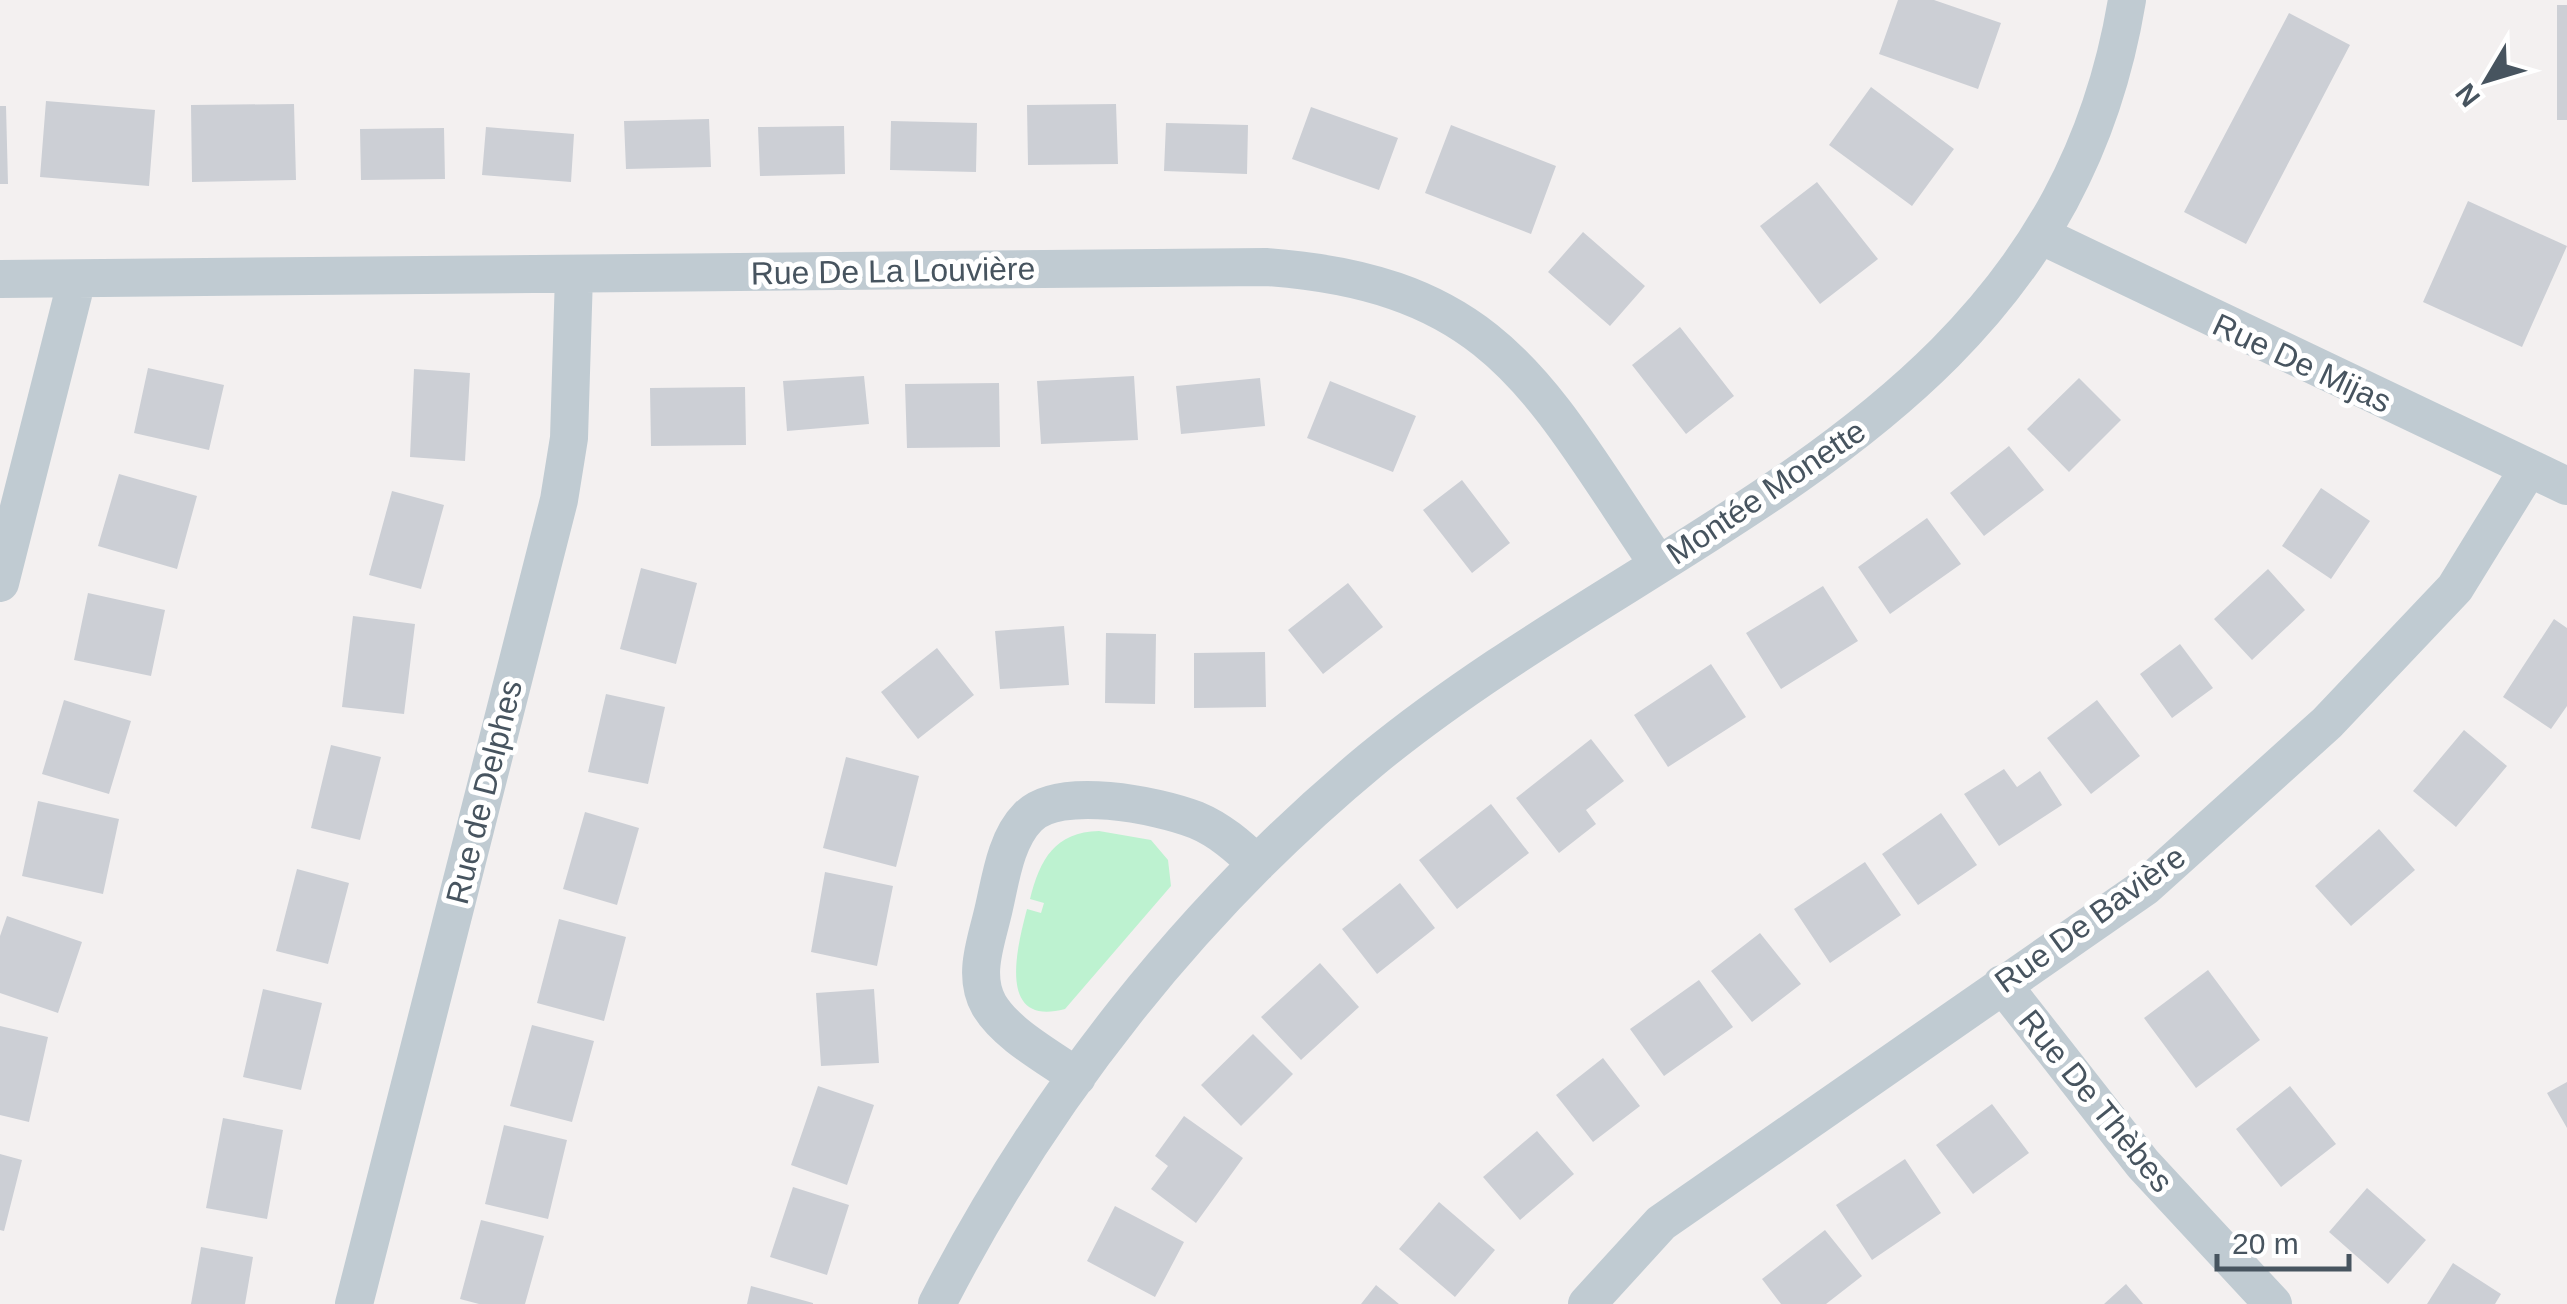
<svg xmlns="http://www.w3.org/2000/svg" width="2567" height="1304" font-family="Helvetica,sans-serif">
	<rect width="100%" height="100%" fill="#f3f0f0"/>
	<!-- green -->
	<path fill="#bdf2d0" d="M1099 831 1151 840 1168 860 1171 886 1065 1009C995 1028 1018 944 1027 909L1041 913 1044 903 1030 899C1040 859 1055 832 1099 831Z"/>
	<!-- building -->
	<path fill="#cccfd5" d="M1898 0H1934L2001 23 1978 89 1879 54Z
		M2557 5H2567V120H2557Z
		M2289 13 2350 45 2246 244 2184 212Z
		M1871 87 1954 149 1912 206 1829 145Z
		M46 101 155 110 149 186 40 177Z
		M294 104 296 180 192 182 191 105Z
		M1116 104 1118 164 1028 165 1027 105Z
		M0 106H6L8 184H0Z
		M1311 107 1398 138 1379 190 1292 159Z
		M709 119 711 167 626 169 624 121Z
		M891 121 977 123 976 172 890 170Z
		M1166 123 1248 125 1247 174 1164 171Z
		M1451 125 1556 166 1531 234 1425 193Z
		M844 126 845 174 760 176 758 127Z
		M486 127 574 134 571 182 482 175Z
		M444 128 445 179 361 180 360 129Z
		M1817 182 1878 259 1820 304 1760 226Z
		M2468 201 2567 246 2522 347 2423 302Z
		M1583 232 1645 286 1610 326 1548 272Z
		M1680 327 1734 396 1686 434 1632 365Z
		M148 368 224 385 209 450 134 433Z
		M414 369 470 373 465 461 410 457Z
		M864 376 869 424 787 431 783 381Z
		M1134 376 1138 440 1041 444 1037 381Z
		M1260 378 1265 426 1181 434 1176 386Z
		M2079 378 2121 420 2069 472 2027 429Z
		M1330 381 1416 416 1393 472 1307 438Z
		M999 383 1000 447 907 448 905 384Z
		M745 387 746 445 651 446 650 388Z
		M2009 446 2044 490 1984 536 1950 493Z
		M119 474 197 496 177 569 98 546Z
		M1462 480 1510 543 1472 573 1423 510Z
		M2321 488 2370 521 2331 579 2282 546Z
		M392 491 444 505 421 589 369 575Z
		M1927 518 1961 564 1890 614 1858 567Z
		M641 568 697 583 676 664 620 649Z
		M2268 569 2305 610 2252 660 2214 619Z
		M1348 583 1383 627 1323 674 1288 630Z
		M1823 586 1858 641 1781 689 1746 633Z
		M88 593 165 610 151 676 74 660Z
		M353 616 415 624 404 714 342 707Z
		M2554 619 2567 628V706L2551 729 2503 697Z
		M1064 626 1069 685 1000 689 995 631Z
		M1106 633 1156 634 1155 704 1105 703Z
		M2180 644 2213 688 2172 718 2140 674Z
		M937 648 974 695 918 739 881 692Z
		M1265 652 1266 707 1194 708V653Z
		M1711 664 1746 717 1668 767 1634 715Z
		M606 694 665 707 648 784 588 772Z
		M64 700 131 721 109 794 42 774Z
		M2097 700 2140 756 2091 794 2047 738Z
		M2464 730 2507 766 2456 827 2413 791Z
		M1591 739 1624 781 1586 810 1596 824 1559 853 1516 798Z
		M331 745 381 757 360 840 311 828Z
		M846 757 919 776 896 867 823 848Z
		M2004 769 2017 787 2040 771 2062 805 1999 846 1964 794Z
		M38 801 119 819 103 894 22 876Z
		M1491 804 1529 853 1457 909 1419 860Z
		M585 812 639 828 617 905 563 889Z
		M1941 813 1977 865 1918 905 1882 854Z
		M2379 829 2415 870 2351 926 2315 886Z
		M1865 862 1901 915 1830 963 1794 909Z
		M297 869 349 883 328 964 276 951Z
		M825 872 893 886 877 966 811 952Z
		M1400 883 1435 928 1377 974 1342 929Z
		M7 916 82 942 58 1013 0 993V936Z
		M559 919 626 937 604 1021 537 1003Z
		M1760 933 1801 984 1752 1022 1711 971Z
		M1320 963 1359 1007 1301 1060 1261 1017Z
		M2208 970 2260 1040 2196 1088 2144 1018Z
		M1699 980 1733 1027 1664 1076 1630 1029Z
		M263 989 322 1003 301 1090 243 1077Z
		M874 989 879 1063 821 1066 816 993Z
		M532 1025 594 1041 572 1122 510 1106Z
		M0 1026 48 1037 29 1122 0 1115Z
		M1253 1034 1293 1074 1241 1126 1201 1085Z
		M1603 1058 1640 1106 1593 1142 1556 1095Z
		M2567 1082V1128L2547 1093Z
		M818 1086 874 1105 847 1185 791 1165Z
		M2290 1086 2336 1144 2281 1187 2236 1129Z
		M1992 1104 2029 1153 1973 1194 1936 1145Z
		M1184 1116 1243 1158 1196 1223 1151 1189 1168 1166 1155 1156Z
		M223 1118 283 1130 267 1219 206 1208Z
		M504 1125 567 1140 548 1219 485 1204Z
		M1537 1131 1574 1174 1520 1220 1483 1177Z
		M0 1154 22 1160 4 1231 0 1230Z
		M1905 1159 1941 1213 1872 1260 1836 1205Z
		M793 1187 849 1205 827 1275 770 1257Z
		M2367 1188 2426 1240 2388 1284 2329 1232Z
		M1439 1202 1495 1250 1455 1297 1399 1249Z
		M1115 1206 1184 1242 1155 1297 1087 1261Z
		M481 1220 544 1236 525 1304H479L460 1299Z
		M1825 1230 1862 1276 1826 1304H1781L1762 1279Z
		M201 1247 253 1257 245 1304H191Z
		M2453 1263 2501 1294 2495 1304H2427Z
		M2126 1284 2143 1304H2104Z
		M1376 1285 1399 1304H1361Z
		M751 1286 813 1303V1304H747Z"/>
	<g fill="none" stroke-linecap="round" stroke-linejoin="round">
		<!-- street -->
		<path stroke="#c0cbd2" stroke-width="38" d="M2040 235 2567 486
			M0 279 1266 267C1498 284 1539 389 1658 564
			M0 583 77 279
			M2002 984 2143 1164 2273 1304
			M1077 1077C1049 1057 1007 1035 989 1005 973 977 985 945 992 916 1000 885 1004 841 1028 817 1059 785 1157 805 1196 820 1220 830 1238 846 1257 864
			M354 1304 559 500 569 438 574 275
			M937 1304C1043 1097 1192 908 1371 760 1661 522 2057 424 2127 0
			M1587 1304 1661 1223 2145 887 2327 723 2455 588 2529 468"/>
	</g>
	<g text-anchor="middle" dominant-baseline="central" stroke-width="10" stroke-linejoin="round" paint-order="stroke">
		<!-- street labels -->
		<g font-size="32" fill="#47545f" stroke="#fff">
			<text transform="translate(893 271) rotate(-1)">Rue De La Louvière</text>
			<text transform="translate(2302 363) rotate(25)">Rue De Mijas</text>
			<text transform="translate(1766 492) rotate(-34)">Montée Monette</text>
			<text transform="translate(484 792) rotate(-76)">Rue de Delphes</text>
			<text transform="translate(2090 919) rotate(-36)">Rue De Bavière</text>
			<text transform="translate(2096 1101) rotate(51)">Rue De Thèbes</text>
		</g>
	</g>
	<!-- north arrow -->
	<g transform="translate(2487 80) rotate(232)" stroke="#ffffff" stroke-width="8" paint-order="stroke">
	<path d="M0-8L18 38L0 25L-18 38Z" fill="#47545f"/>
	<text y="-15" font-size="28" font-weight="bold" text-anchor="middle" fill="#47545f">N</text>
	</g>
	<!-- scale -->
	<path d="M2217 1254v15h132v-15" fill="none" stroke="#47545f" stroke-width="5"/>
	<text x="2232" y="1254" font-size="30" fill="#47545f" stroke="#ffffff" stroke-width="8" paint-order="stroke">20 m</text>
</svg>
